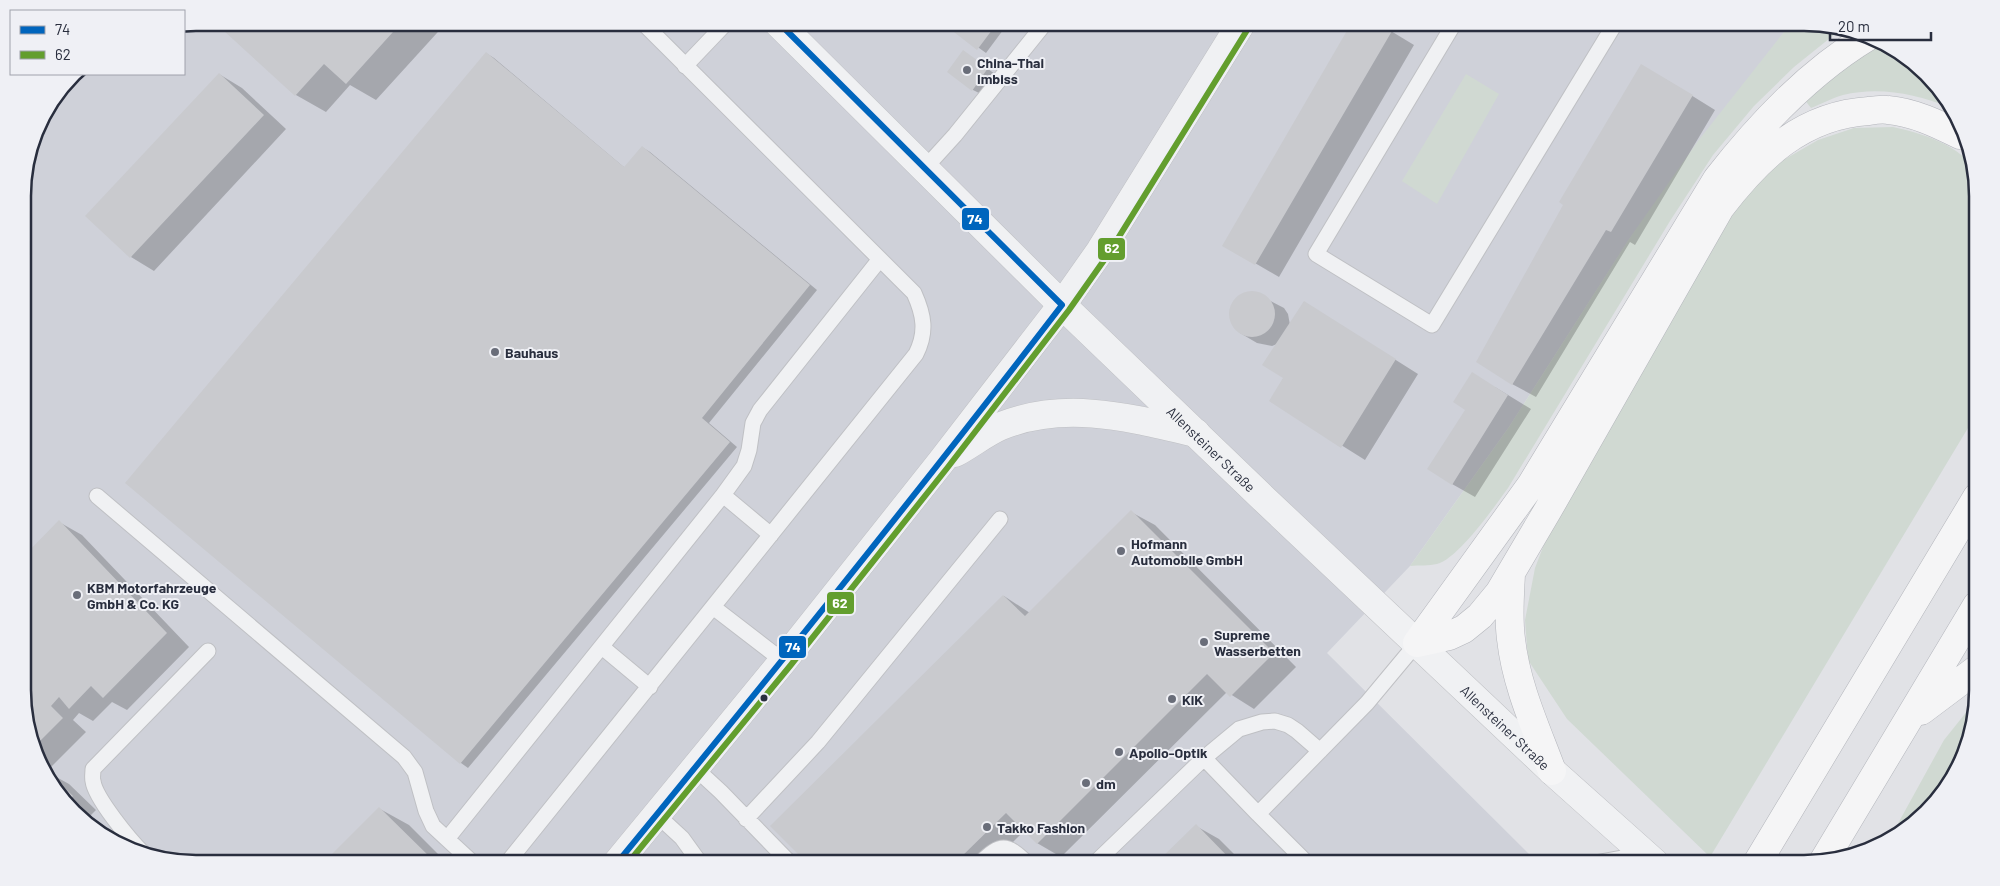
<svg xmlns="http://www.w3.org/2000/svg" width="2000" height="886" font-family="Barlow,sans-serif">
	<rect width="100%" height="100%" fill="#e1e2e6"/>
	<!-- built -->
	<path fill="#cfd1d9" d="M196 22 1791 23 1630 238 1509 427 1410 566 1327 653 1538 863H196L129 850 58 795 24 713 23 184 41 119 75 74H184V25Z"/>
	<!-- green -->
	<path fill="#d0d9d2" d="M1791 23H1804L1840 30 1794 67 1754 106 1713 155 1670 221 1508 488C1495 506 1458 559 1437 564 1429 566 1419 565 1410 566L1509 427 1629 239 1698 141Z
		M1881 44 1942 91 1949 107C1916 94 1879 86 1843 95 1832 98 1821 104 1811 108L1804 99 1858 57Z
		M1466 74 1499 94 1437 204 1402 181Z
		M1893 127C1920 133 1964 145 1976 174L1977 413 1710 857 1567 719 1528 660 1525 620 1535 568 1548 534 1727 219 1749 189 1780 162 1818 140 1854 128Z
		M1976 700C1972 717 1970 741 1964 757 1953 784 1917 829 1890 838L1944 740Z"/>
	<!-- shadow -->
	<path fill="#0003" d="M233 22H447L376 100 350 85 326 112 296 95 225 31Z
		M943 22H1009L986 53Z
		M1376 22 1414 45 1279 277 1224 245Z
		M1751 22H1775L1768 32Z
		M964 52 995 74 981 94 973 90Z
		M486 53 494 58 625 168 642 147 650 152 817 290 709 423 737 447 468 768 461 763Z
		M219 74 242 88 286 129 154 271 131 257Z
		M1665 79 1715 110 1635 245 1630 242 1536 397 1512 384Z
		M1255 293 1284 308 1288 314 1290 325 1304 302 1418 374 1365 460 1271 401 1284 377 1277 344 1272 346 1257 343 1240 333 1231 322V307L1241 295Z
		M1495 387 1531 409 1475 497 1452 484Z
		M1131 512 1155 525 1296 667 1254 709 1227 692 1061 857 1037 843 1025 830 992 863H809L772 826 1004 596 1030 613Z
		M59 522 82 535 189 647 127 710 112 702 93 721 79 713 73 720 86 732 48 770 24 713V558Z
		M49 773 69 784 96 810 88 818 58 795Z
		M380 809 409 825 447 863H325Z
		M1196 826 1219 839 1243 863H1158Z"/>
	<!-- building -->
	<path fill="#c9cace" d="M232 22H402L346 84 324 64 295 96 224 31Z
		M941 22H998L977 50Z
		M1352 22H1378L1392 31 1255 265 1222 246Z
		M963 50 988 68 972 91 947 72Z
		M486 52 624 167 642 146 810 285 702 418 730 442 460 764 125 483Z
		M1641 64 1693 95 1611 232 1606 230 1512 385 1476 362 1563 205 1559 202Z
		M219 73 264 115 130 258 85 216Z
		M1229 314a23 23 0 1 1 46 0a23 23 0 1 1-46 0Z
		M1304 301 1396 359 1341 448 1269 401 1283 378 1262 365Z
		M1472 372 1508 395 1452 485 1427 469 1465 410 1453 402Z
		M1131 510 1274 653 1230 697 1207 674 1037 844 1006 813 955 863H807L770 826 1003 595 1025 616Z
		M59 520 167 633 103 698 91 686 69 709 59 697 51 706 63 718 37 744 24 713V556Z
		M49 773 73 796 67 802 58 795Z
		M379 807 436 863H323Z
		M1196 824 1234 863H1156Z"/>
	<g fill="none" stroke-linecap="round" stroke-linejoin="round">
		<!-- service casing -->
		<g stroke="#bfc0c4" stroke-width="17">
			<path id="service" d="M1455 22 1316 254 1432 325 1616 22
				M685 66 727 22
				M925 168 955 135 1046 22
				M723 495 771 535
				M97 496 404 757 415 772 426 811 433 826 447 839
				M713 607 783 661
				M602 647 650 687
				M1204 758 1258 814
				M695 768 721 792 790 863
				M656 814 682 838 700 863
				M746 819 818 742 1000 519
				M143 853C130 840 95 798 93 781 92 778 93 773 93 769L208 651
				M473 863 447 839 723 495 744 466 749 450 753 423 760 410 880 259
				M507 863 916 354C927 332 924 315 914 293L642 22
				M980 863C1001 843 1006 843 1027 863
				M1095 863 1204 758 1239 729 1262 722 1275 721 1288 725 1297 731 1320 751
				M1307 863 1258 814 1367 703 1417 643
				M1595 863 1622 858H1648"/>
		</g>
		<!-- minor casing -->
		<g stroke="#bfc0c4" stroke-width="29">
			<path id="minor" d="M1062 305 1100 251 1242 22"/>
		</g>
		<!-- tertiary casing -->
		<g stroke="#bfc0c4" stroke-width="29">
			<g id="tertiary">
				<path id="s1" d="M777 22 1062 305 1265 500 1552 771 1655 863"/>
				<path d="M955 453C970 445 985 433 1001 426 1066 400 1131 418 1196 433"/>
				<path d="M617 863 783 661 941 462 1062 305"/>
			</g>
		</g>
		<!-- trunk casing -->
		<g stroke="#b3b5bb" stroke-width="29">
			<path id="trunk" d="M1511 574C1510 596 1508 617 1511 639 1516 685 1536 728 1552 771
				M1417 643 1449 636 1464 629 1480 616 1499 593 1548 510 1720 208C1759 157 1802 115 1869 111 1875 110 1882 109 1888 110 1913 112 1938 124 1960 135
				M1417 643 1531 485 1717 179C1760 124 1809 72 1869 36
				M1921 711 1977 669
				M1824 860 1977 605
				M1757 863 1977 497"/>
		</g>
		<!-- service -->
		<use href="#service" stroke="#f0f1f3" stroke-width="15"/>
		<!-- minor -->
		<use href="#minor" stroke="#f0f1f3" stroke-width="28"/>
		<!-- tertiary -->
		<use href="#tertiary" stroke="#f0f1f3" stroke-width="28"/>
		<!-- trunk -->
		<use href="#trunk" stroke="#f5f5f6" stroke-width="28"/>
		<!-- bus-1 casing -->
		<g stroke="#eff0f5" stroke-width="10">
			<path id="bus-1" d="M617 863C768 679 917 494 1062 305L778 22"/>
		</g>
		<!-- bus-2 casing -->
		<g stroke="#eff0f5" stroke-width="10">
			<path id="bus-2" d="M628 863 790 666 948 467 1069 310 1107 256 1249 27"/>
		</g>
		<!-- bus-1 -->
		<use href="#bus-1" stroke="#0065bd" stroke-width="6"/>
		<!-- bus-2 -->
		<use href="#bus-2" stroke="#639e2e" stroke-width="6"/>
	</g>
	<!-- markers -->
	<g fill="#696d79" stroke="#eff0f5" stroke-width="2">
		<circle cx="967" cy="70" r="5"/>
		<circle cx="495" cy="352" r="5"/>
		<circle cx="1121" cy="551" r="5"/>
		<circle cx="77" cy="595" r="5"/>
		<circle cx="1204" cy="642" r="5"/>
		<circle cx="1172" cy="699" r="5"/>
		<circle cx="1119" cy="752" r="5"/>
		<circle cx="1086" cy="783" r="5"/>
		<circle cx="987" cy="827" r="5"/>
	</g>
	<circle fill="#292e3e" stroke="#eff0f5" stroke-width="2" cx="764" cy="698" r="4.5"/>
	<g text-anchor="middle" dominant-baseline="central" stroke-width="4" stroke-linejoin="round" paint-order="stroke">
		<!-- poi labels -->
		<g font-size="14" font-weight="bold" fill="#292e3e" stroke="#eff0f5" text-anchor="start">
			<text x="977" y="62">China-Thai<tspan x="977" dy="16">Imbiss</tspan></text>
			<text x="505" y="352">Bauhaus</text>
			<text x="1131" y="543">Hofmann<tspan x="1131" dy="16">Automobile GmbH</tspan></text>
			<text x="87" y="587">KBM Motorfahrzeuge<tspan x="87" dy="16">GmbH &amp; Co. KG</tspan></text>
			<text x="1214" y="634">Supreme<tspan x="1214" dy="16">Wasserbetten</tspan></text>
			<text x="1182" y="699">KiK</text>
			<text x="1129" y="752">Apollo-Optik</text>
			<text x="1096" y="783">dm</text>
			<text x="997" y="827">Takko Fashion</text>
		</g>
		<!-- street labels -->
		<g font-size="14" fill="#292e3e" stroke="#eff0f5">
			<text stroke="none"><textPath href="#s1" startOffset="609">Allensteiner Straße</textPath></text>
			<text stroke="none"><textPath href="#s1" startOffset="1014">Allensteiner Straße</textPath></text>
		</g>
	</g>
	<!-- crop -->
	<path d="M0 0H2000V886H0ZM196 31H1804A165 165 0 0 1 1969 196V690A165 165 0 0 1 1804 855H196A165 165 0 0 1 31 690V196A165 165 0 0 1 196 31Z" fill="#eff0f5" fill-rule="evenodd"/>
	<path fill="none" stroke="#292e3e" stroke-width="2.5" d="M196 31H1804A165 165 0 0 1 1969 196V690A165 165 0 0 1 1804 855H196A165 165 0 0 1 31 690V196A165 165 0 0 1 196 31Z"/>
	<g stroke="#eff0f5" stroke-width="2">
		<rect x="961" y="207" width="29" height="24" rx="5" fill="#0065bd"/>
		<rect x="1097" y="237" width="29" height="24" rx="5" fill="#639e2e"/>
		<rect x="826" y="591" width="29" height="24" rx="5" fill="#639e2e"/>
		<rect x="778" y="635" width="29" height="24" rx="5" fill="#0065bd"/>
	</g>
	<g font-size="14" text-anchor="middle" font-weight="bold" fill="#fff">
		<text x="975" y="224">74</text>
		<text x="1112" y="253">62</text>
		<text x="840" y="608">62</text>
		<text x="793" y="652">74</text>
	</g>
	<!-- legend -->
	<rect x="10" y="10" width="175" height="65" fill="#eff0f5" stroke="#a0a2ac"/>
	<rect x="20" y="26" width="25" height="8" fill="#0065bd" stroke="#a0a2ac"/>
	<text x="55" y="35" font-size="15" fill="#292e3e">74</text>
	<rect x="20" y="51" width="25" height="8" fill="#639e2e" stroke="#a0a2ac"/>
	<text x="55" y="60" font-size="15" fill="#292e3e">62</text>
	<!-- scale -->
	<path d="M1830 32v8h101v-8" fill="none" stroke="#292e3e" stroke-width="2.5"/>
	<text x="1838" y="32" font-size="15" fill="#292e3e" stroke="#eff0f5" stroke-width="4" paint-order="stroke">20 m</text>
</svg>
